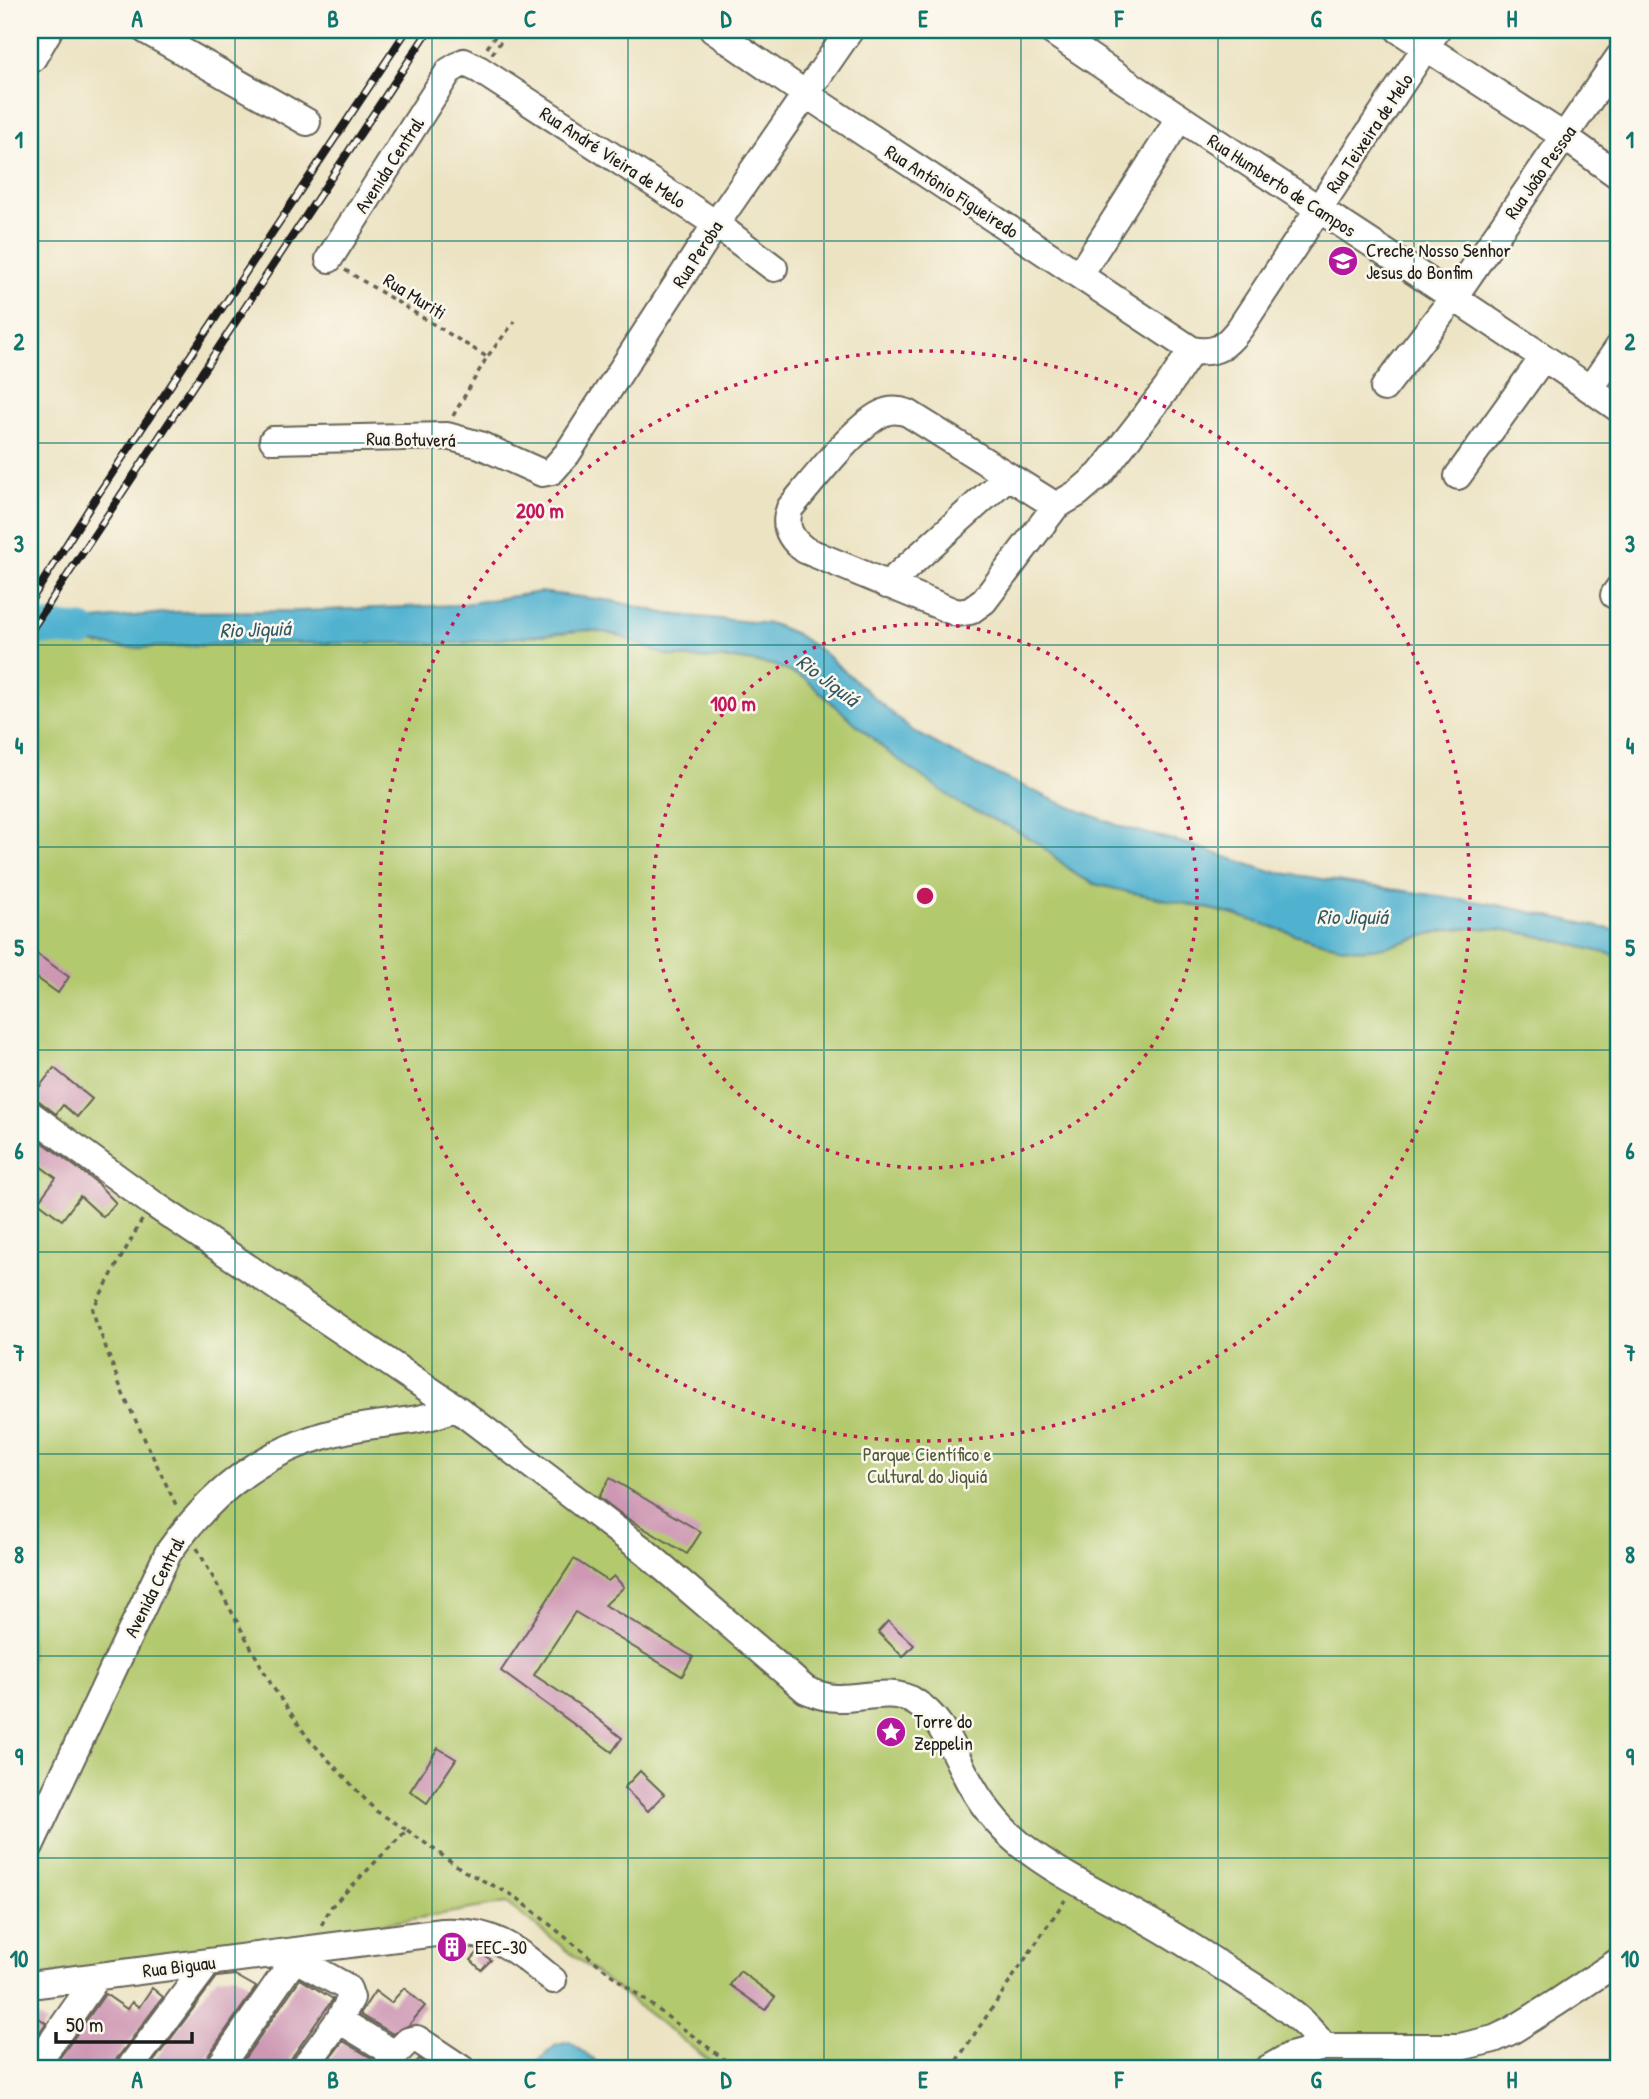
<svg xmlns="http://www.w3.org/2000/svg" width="1649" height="2099" font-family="'Patrick Hand',sans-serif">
	<rect width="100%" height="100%" fill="#fbf7ec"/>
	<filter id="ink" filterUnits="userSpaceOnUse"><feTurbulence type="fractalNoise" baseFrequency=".0143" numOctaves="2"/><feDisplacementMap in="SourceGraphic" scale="14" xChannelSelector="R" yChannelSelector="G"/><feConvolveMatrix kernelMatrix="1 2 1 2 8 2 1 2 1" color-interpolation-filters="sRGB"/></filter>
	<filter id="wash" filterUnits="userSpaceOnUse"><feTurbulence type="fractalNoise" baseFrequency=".00686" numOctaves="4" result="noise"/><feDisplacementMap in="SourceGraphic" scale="28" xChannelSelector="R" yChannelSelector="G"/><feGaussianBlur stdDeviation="1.57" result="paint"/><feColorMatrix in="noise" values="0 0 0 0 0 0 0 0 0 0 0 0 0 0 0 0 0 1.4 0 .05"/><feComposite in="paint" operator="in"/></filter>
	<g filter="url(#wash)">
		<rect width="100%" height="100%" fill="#ece3c3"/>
		<!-- green -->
		<path fill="#b3c96e" stroke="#687245" stroke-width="2" d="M588 630 615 634 665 655 690 658 734 659 774 665 804 678 889 753 963 806 1010 827 1040 845 1078 876 1095 884C1145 895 1196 905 1246 918 1282 929 1320 945 1358 949 1388 951 1418 935 1447 930 1504 921 1564 944 1619 956V1956L1474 2049 1308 2051 1270 2069H720L506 1903 319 1935 30 1978V644L34 636 128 648 264 643H461Z"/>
		<!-- water -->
		<path fill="#51b2d0" stroke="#366776" stroke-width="2" d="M540 592 613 601 668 614 772 624 796 634 824 653 911 730 974 764 1058 802 1122 827 1188 844 1268 871 1493 904 1619 931V956C1564 944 1504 921 1447 930 1418 935 1388 951 1358 949 1313 944 1264 922 1220 911 1178 901 1136 895 1095 884L1078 876 1040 845 1010 827 963 806 889 753 804 678 774 665 734 659 690 658 665 655 615 634 588 630 461 643H264L128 648 34 636 42 621 94 620 173 612 299 611 458 605Z
			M570 2042 605 2069H529L556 2045Z"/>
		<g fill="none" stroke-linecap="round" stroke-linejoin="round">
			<!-- river -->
			<path stroke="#51b2d0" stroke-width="33" d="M30 623 38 628 82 631"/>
		</g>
		<g id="blocks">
			<!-- building -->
			<path fill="#ce97b4" d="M30 949 69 977 58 993 30 973Z
				M54 1068 92 1099 77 1117 63 1105 56 1114 39 1101 30 1099Z
				M30 1133 96 1182 116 1203 103 1217 80 1196 62 1220 38 1202 56 1178 32 1160 37 1154 30 1150Z
				M610 1478 701 1532 687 1554 625 1517 599 1497Z
				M574 1559 608 1581 614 1576 624 1587 605 1605 693 1657 682 1676 575 1612 534 1675 584 1708 622 1738 612 1752 501 1671Z
				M888 1621 914 1645 903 1657 878 1632Z
				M438 1748 456 1759 427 1803 410 1791Z
				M640 1771 664 1794 648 1811 624 1788Z
				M440 1948H460L465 1949 453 1961Z
				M479 1951 491 1960 481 1970 471 1960Z
				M740 1971 775 1997 765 2010 730 1985Z
				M235 1975 256 1987 205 2060 202 2069H148L217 1977Z
				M300 1979 333 1999 290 2060 287 2068 237 2069Z
				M152 1988 163 1997 116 2060 114 2069H66L56 2063 105 1994 127 2009 132 2002 139 2007Z
				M404 1988 425 2006 409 2025 393 2034 360 2014 375 1991 391 2003Z
				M30 2012 46 2023 30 2046Z
				M343 2041 373 2059 369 2069H322Z
				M419 2059 434 2069H410Z"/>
		</g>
	</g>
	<g filter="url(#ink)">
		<use href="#blocks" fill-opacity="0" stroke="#656256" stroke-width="2"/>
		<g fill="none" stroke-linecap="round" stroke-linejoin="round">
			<!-- minor casing -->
			<g stroke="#656256" stroke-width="30">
				<path id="minor" d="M145 30 307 122
					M713 30 807 95 1192 350C1216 355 1226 346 1240 328L1437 30
					M1050 30C1237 159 1432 279 1619 409
					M1399 30 1565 137 1619 176
					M329 259 449 71 464 62 480 70 716 224 774 268
					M1080 274 1179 119
					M1384 388 1454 297 1619 57
					M1590 389 1619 347
					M273 440 447 436 480 445 542 473 552 471 567 454 716 224 850 30
					M1458 476 1543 358
					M1056 506 908 413C899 410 890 409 881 414 854 427 811 483 790 508 783 526 790 539 805 550L957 613 970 611 984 601 1056 506 1078 493 1100 474 1167 388 1192 350
					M887 585 1007 477
					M1614 595 1619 588
					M30 1114 152 1203 455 1407 643 1550 806 1690C816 1694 826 1698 837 1698 862 1699 893 1687 915 1702 941 1718 950 1744 963 1770 977 1798 996 1825 1021 1845 1060 1876 1105 1896 1148 1921 1177 1937 1205 1956 1234 1974 1267 1995 1301 2014 1324 2047
					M30 1846 168 1553C214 1488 270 1445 350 1429 386 1421 421 1424 455 1407
					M296 1959 343 1985 348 1989 351 1998 339 2020 303 2069
					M30 1985 443 1932C495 1930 515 1949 553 1980
					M339 2020 395 2054 385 2069
					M395 2054 408 2041 417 2039 462 2069
					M33 2069 98 1976
					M129 2069 208 1963
					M218 2069 300 1951
					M1267 2069 1290 2056 1324 2047H1460L1494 2039 1511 2031 1556 2003 1619 1961"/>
			</g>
			<!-- major casing -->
			<g stroke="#656256" stroke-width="37">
				<path id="major" d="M30 56 45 30"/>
			</g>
			<!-- path -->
			<path stroke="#656256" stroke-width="3.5" stroke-dasharray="5 5" stroke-linecap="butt" d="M519 30 525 34 560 30
				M487 48 499 30
				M492 54 509 30
				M345 270 487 357
				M453 416 487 357 515 321
				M142 1220 92 1310 123 1394 177 1507
				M197 1548 272 1686 308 1738 376 1811 407 1830 331 1907 321 1926
				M407 1830 464 1871 516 1897 613 1976 737 2069
				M951 2069 1065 1900"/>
			<!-- minor -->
			<use href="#minor" stroke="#fff" stroke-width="26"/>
			<!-- major -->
			<use href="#major" stroke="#fff" stroke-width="33"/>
			<!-- rail casing -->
			<g stroke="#1c1c1c" stroke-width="8">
				<path id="rail" d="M30 602 95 499 407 30
					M30 632 429 30"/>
			</g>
			<!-- rail -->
			<use href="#rail" stroke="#fbf7ec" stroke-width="5" stroke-dasharray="16" stroke-linecap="butt"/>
		</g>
	</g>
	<!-- grid -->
	<path fill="none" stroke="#0f766e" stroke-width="2" stroke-opacity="0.55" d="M235 30V2069M432 30V2069M628 30V2069M824 30V2069M1021 30V2069M1218 30V2069M1414 30V2069M30 241H1619M30 443H1619M30 645H1619M30 847H1619M30 1050H1619M30 1252H1619M30 1454H1619M30 1656H1619M30 1858H1619"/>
	<!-- distance rings -->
	<g fill="none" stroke="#c2185b" stroke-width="3.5" stroke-dasharray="3.5 7">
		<circle cx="925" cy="896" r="272"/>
		<circle cx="925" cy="896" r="545"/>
	</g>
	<!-- icons -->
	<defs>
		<g id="school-disc" transform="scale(1.575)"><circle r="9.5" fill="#b5179e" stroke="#fbf7ec"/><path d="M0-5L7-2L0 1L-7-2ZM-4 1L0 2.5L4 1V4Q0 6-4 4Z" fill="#fff"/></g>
		<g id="sight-disc" transform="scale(1.575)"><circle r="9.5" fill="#b5179e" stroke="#fbf7ec"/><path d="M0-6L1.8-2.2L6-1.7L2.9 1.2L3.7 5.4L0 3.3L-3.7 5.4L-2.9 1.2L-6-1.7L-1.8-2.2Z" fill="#fff"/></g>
		<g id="building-disc" transform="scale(1.575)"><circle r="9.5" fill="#b5179e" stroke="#fbf7ec"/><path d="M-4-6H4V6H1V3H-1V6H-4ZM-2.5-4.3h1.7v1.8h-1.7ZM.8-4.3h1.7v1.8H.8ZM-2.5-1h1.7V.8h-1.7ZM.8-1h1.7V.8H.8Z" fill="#fff"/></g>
	</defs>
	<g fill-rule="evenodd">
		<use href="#school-disc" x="1343" y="261"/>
		<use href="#sight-disc" x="891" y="1732"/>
		<use href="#building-disc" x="452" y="1947"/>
	</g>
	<g text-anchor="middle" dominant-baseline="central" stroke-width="5" stroke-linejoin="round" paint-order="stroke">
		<!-- street labels -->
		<g font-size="19" fill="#1c1c1c" stroke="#fbf7ec">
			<text transform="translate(1369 133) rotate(-56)">Rua Teixeira de Melo</text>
			<text transform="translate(613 157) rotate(33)">Rua André Vieira de Melo</text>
			<text transform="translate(389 165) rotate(-57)">Avenida Central</text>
			<text transform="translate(1540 172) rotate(-55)">Rua João Pessoa</text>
			<text transform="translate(1282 185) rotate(33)">Rua Humberto de Campos</text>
			<text transform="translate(952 191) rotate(33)">Rua Antônio Figueiredo</text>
			<text transform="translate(697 254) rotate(-57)">Rua Peroba</text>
			<text transform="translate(415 296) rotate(32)">Rua Muriti</text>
			<text transform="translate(411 439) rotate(1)">Rua Botuverá</text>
			<text transform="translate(154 1587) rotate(-63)">Avenida Central</text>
			<text transform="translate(179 1966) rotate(-7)">Rua Biguau</text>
		</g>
		<!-- poi labels -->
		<g font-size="19" fill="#1c1c1c" stroke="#fbf7ec" text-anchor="start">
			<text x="1366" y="250">Creche Nosso Senhor<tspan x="1366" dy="22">Jesus do Bonfim</tspan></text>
			<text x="914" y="1721">Torre do<tspan x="914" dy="22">Zeppelin</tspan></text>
			<text x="475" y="1947">EEC-30</text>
		</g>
		<!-- park labels -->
		<g font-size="19" fill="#515939" stroke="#fbf7ec">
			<text x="927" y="1454">Parque Científico e<tspan x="927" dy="22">Cultural do Jiquiá</tspan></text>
		</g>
		<!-- water labels -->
		<g font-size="21" font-style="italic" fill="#315864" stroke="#fbf7ec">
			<text transform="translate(255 629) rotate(-2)">Rio Jiquiá</text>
			<text transform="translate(828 680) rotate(37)">Rio Jiquiá</text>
			<text x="1352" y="916">Rio Jiquiá</text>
		</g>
	</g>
	<circle cx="925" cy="896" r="10" fill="#c2185b" stroke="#fbf7ec" stroke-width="3.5"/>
	<g font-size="21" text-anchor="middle" font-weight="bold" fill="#c2185b" stroke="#fbf7ec" stroke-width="5" stroke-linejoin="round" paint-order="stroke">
		<text x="540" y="518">200 m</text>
		<text x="733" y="711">100 m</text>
	</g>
	<!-- margin -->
	<rect width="1649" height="2099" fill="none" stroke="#fbf7ec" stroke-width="77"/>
	<!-- scale -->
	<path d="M56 2032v10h136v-10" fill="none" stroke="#1c1c1c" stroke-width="3.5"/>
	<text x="66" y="2032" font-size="21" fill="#1c1c1c" stroke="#fbf7ec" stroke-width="5" paint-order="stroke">50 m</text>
	<rect x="38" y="38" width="1572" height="2022" fill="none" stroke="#0f766e" stroke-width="2.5"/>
	<g font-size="23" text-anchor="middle" font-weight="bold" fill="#0f766e">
		<text x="137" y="27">A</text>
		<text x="333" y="27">B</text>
		<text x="530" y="27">C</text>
		<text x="726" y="27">D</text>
		<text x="923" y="27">E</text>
		<text x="1119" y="27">F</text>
		<text x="1316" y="27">G</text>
		<text x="1512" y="27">H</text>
		<text x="19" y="148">1</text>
		<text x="1630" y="148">1</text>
		<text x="19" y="350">2</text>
		<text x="1630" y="350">2</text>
		<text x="19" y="552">3</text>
		<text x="1630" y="552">3</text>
		<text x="19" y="754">4</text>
		<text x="1630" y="754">4</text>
		<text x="19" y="956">5</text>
		<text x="1630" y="956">5</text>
		<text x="19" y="1159">6</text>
		<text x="1630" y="1159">6</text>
		<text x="19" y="1361">7</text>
		<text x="1630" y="1361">7</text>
		<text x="19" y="1563">8</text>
		<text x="1630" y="1563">8</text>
		<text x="19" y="1765">9</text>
		<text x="1630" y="1765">9</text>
		<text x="19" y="1967">10</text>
		<text x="1630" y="1967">10</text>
		<text x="137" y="2088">A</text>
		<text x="333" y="2088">B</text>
		<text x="530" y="2088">C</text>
		<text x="726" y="2088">D</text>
		<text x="923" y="2088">E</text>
		<text x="1119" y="2088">F</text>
		<text x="1316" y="2088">G</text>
		<text x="1512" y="2088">H</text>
	</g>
</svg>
